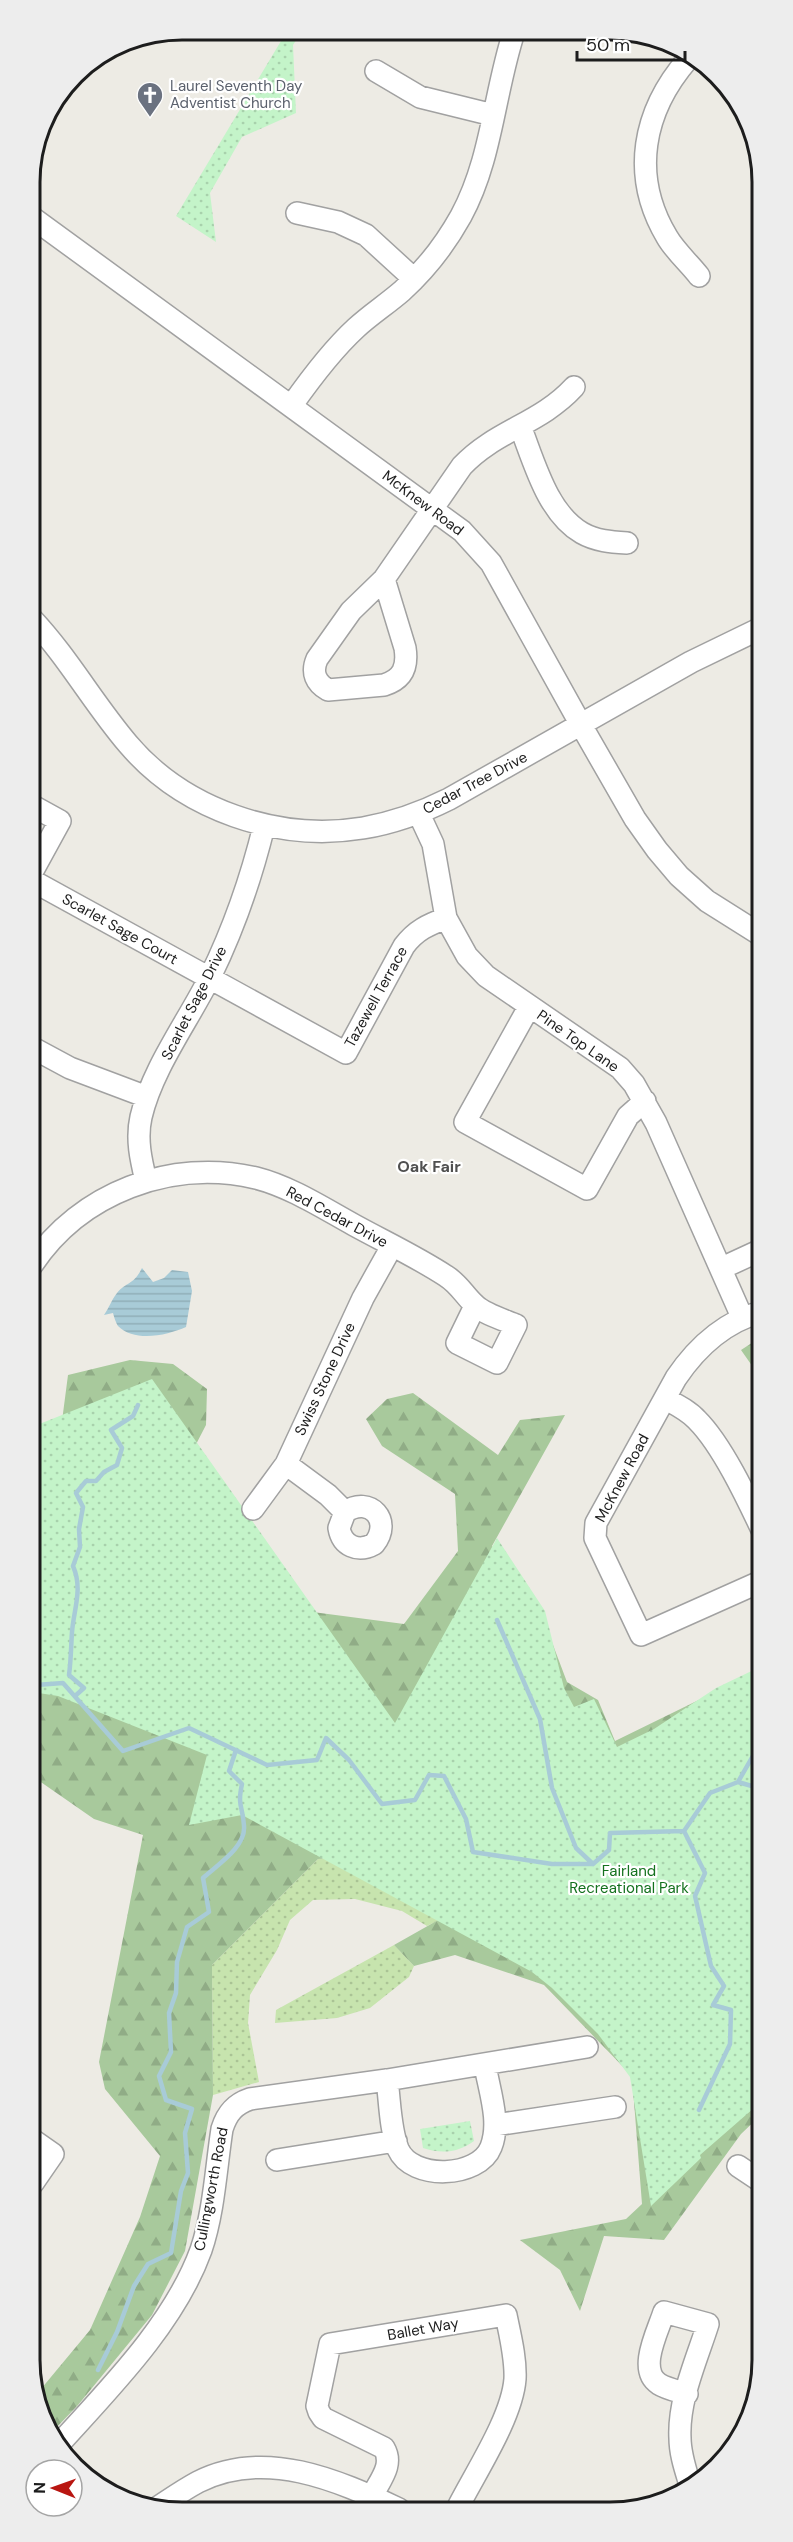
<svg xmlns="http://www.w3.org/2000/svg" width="793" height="2542" font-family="'DM Sans',sans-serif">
	<defs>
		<pattern id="grass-dots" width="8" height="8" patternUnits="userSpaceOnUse" patternTransform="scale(1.5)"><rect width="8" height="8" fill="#c7e4ae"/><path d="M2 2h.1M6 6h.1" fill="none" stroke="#aac395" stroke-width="1.8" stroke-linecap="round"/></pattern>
		<pattern id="forest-firs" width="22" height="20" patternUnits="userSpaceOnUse" patternTransform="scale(1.5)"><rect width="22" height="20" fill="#a8c99c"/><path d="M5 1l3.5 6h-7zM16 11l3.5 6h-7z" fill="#90ac86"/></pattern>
		<pattern id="park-dots" width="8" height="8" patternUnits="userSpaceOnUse" patternTransform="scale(1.5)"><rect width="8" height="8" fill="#c4f4c9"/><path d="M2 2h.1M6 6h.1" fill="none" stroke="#a8d1ac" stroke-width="1.8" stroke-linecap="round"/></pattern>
		<pattern id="water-rules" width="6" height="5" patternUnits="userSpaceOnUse" patternTransform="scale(1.5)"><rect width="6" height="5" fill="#a8cbd7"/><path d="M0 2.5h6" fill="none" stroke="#90aeb8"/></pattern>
	</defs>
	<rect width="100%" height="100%" fill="#edebe4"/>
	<!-- grass -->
	<path fill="url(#grass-dots)" d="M394 1854 441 1919 427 1926 402 1911 355 1899 313 1900 290 1920 277 1950 250 1995 248 2023 259 2082 213 2095 212 1965 318 1859Z
		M394 1945 414 1966 409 1977 370 2008 337 2018 275 2023 276 2010Z"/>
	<!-- forest -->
	<path fill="url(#forest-firs)" d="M761 1337 762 1380 741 1350Z
		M130 1360 173 1364 207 1389 206 1425 191 1454 305 1611 404 1624 458 1551 455 1494 382 1446 366 1419 387 1399 413 1393 498 1455 520 1420 565 1415 492 1546 536 1600 567 1682 598 1700 615 1741 762 1669V2114L741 2134 664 2240 604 2236 580 2311 560 2270 520 2240 626 2219 642 2204 632 2076 544 1985 455 1955 414 1966 394 1945 440 1919 394 1854 318 1859 212 1965 213 2095 185 2251 152 2315 78 2405 55 2429 36 2395 90 2330 140 2217 160 2156 105 2089 99 2062 143 1835 94 1819 35 1778 32 1773V1430L62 1421 68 1375Z"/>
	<!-- park -->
	<path fill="url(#park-dots)" d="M287 31H302L293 45 296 113 242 137 210 193 216 242 176 216Z
		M152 1379 395 1723 497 1538 545 1611 564 1688 574 1707 594 1699 617 1747 654 1729 716 1688 762 1666V2101L700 2155 701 2158 651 2206 630 2077 598 2034 552 1988 532 1972 242 1815 189 1825 207 1755 58 1696 32 1692V1427Z
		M470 2121 474 2141C458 2153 441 2154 423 2148L420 2129Z"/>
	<!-- water -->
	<path fill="url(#water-rules)" d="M142 1268 153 1282 164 1278 172 1270 188 1272 192 1291 186 1327C168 1335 135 1343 118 1326 116 1323 114 1317 113 1313L104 1315C109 1308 112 1299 117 1293 127 1281 133 1286 142 1268Z"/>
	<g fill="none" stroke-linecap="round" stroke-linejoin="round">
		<!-- stream -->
		<path stroke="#a8cbd7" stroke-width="4.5" d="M497 1620 540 1719 552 1788 576 1848 593 1864
			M32 1678 36 1685 63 1683 123 1751 189 1728 267 1765 317 1760 326 1738 349 1760 382 1804 415 1800 429 1775 444 1776 466 1819 473 1852 552 1864H593L609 1850 610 1833 684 1831
			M75 1696 84 1688 69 1675C71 1661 71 1646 72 1632 74 1608 83 1589 73 1566L80 1547 79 1529 83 1507 76 1493 86 1481H96L104 1472 117 1465 122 1448 111 1430 133 1416 138 1405
			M762 1740 738 1782 762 1789
			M699 2110 730 2044 731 2010 713 2005 724 1986 711 1966 695 1896 705 1873 684 1831 710 1793 738 1782
			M98 2370 117 2332 134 2286 148 2264 171 2253 181 2191 188 2173 185 2133 192 2109 166 2100 159 2076 171 2052 169 2013 176 1993 177 1962 187 1927 209 1912 203 1878C217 1865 246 1847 244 1826 243 1806 237 1807 242 1784L229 1771 236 1750"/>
		<!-- minor casing -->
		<g stroke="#a1a1a1" stroke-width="24">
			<path id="minor" d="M688 59C643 111 630 175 667 237 675 251 689 263 699 276
				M376 71 420 97 493 115
				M297 213 338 222 366 235 414 279
				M30 216 462 531 491 563 581 725 635 819 657 850 679 876 707 901 761 935
				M292 405C311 378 331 351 356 328 370 315 387 304 402 291 425 270 446 243 461 216 492 159 494 93 514 32
				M520 426C534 461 547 513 582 533 596 541 611 542 627 543
				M384 579 405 648C408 667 403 679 384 685L328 690C316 683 311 673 317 659L351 611 384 579 462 466C496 430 540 424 574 387
				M31 618C68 657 93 703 128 744 184 810 278 842 363 828 393 823 421 813 449 799L691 662 761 628
				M31 805 60 821 31 874
				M419 814 433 844 446 918 467 956 486 976 620 1068 634 1084 656 1123 742 1317
				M31 880 346 1053 404 946C416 930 428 925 446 918
				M529 1007 465 1122 587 1189 628 1116 645 1101
				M31 1047 70 1068 147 1097
				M146 1181C141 1160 136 1139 141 1117 152 1069 188 1021 210 977 234 928 251 879 264 826
				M32 1265C80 1193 171 1158 256 1178 291 1187 323 1208 354 1225 385 1242 417 1257 446 1276 459 1284 464 1295 475 1305 484 1314 504 1320 516 1325L497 1363 457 1343 475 1306
				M722 1268 761 1250
				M761 1312C724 1322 697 1347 676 1378L596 1523 595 1538 641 1635 762 1581
				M666 1399C677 1405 689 1411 697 1420 722 1445 747 1498 762 1530
				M286 1464 328 1495 345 1512 339 1528C342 1546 358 1553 374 1544 393 1521 370 1495 345 1512
				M253 1509 286 1464 363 1298 392 1246
				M387 2080C390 2102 390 2129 398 2149 412 2181 479 2178 491 2147 501 2122 489 2090 485 2065
				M495 2125 615 2107
				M33 2140 53 2154 33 2183
				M277 2160 396 2141
				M738 2166 762 2182
				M687 2394C678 2391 667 2389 659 2384 637 2370 658 2331 664 2312L708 2324C697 2359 678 2400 680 2438 680 2455 686 2471 691 2488
				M61 2442C112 2386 175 2322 201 2250 214 2212 216 2168 222 2129 227 2113 235 2104 250 2099L387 2080 587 2047
				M372 2496C380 2480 394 2465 384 2448L323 2418 319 2412 317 2406 330 2344 506 2315C510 2335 516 2358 515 2379 512 2418 475 2473 457 2509
				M155 2509C169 2500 183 2490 198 2482 265 2448 337 2480 399 2509"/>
		</g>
		<!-- minor -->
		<use href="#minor" stroke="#fff" stroke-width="21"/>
	</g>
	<!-- icons -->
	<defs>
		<g id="church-pin" transform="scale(1.35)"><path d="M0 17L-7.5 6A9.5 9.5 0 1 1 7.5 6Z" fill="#6b7280" stroke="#fff"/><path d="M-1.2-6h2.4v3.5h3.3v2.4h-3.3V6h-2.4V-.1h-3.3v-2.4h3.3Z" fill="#fff"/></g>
	</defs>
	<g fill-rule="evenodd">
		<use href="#church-pin" x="150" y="95"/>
	</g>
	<g text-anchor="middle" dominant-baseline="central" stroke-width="4.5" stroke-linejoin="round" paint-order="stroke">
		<!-- worship labels -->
		<g font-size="15" fill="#5b616d" stroke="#fff" text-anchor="start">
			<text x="170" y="86">Laurel Seventh Day<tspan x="170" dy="17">Adventist Church</tspan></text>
		</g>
		<!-- street labels -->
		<g font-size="15" fill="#1d1d1d" stroke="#fff">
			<text transform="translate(423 503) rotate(37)">McKnew Road</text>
			<text transform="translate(475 783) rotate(-28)">Cedar Tree Drive</text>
			<text transform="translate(120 929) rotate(29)">Scarlet Sage Court</text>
			<text transform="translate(376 997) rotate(-61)">Tazewell Terrace</text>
			<text transform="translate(194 1003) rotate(-63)">Scarlet Sage Drive</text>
			<text transform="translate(578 1041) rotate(35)">Pine Top Lane</text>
			<text transform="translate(337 1217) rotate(28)">Red Cedar Drive</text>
			<text transform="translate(325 1379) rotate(-65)">Swiss Stone Drive</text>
			<text transform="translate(622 1478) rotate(-62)">McKnew Road</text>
			<text transform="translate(211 2189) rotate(-79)">Cullingworth Road</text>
			<text transform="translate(423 2329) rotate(-10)">Ballet Way</text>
		</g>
		<!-- park labels -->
		<g font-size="15" fill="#15721f" stroke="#fff">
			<text x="629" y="1871">Fairland<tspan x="629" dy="17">Recreational Park</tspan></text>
		</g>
		<!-- neighbourhood labels -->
		<g font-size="16" font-weight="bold" fill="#505050" stroke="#fff">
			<text x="429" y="1166">Oak Fair</text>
		</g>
	</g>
	<!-- crop -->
	<path d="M0 0H793V2542H0ZM182 40H610A142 142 0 0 1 752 182V2360A142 142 0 0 1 610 2502H182A142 142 0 0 1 40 2360V182A142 142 0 0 1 182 40Z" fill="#ededed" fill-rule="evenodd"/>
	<path fill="none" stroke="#1d1d1d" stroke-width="3" d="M182 40H610A142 142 0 0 1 752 182V2360A142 142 0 0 1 610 2502H182A142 142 0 0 1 40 2360V182A142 142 0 0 1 182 40Z"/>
	<!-- north arrow -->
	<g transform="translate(54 2488) rotate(271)"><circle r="28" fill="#ffffff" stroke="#a5a5a5" stroke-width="1.5"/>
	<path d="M0-4.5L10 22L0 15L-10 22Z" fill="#b91611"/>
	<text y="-9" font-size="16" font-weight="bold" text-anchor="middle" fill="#1d1d1d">N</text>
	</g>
	<!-- scale -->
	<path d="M577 51v9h108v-9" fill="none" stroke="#1d1d1d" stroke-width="3"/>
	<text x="586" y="51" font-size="18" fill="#1d1d1d" stroke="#ffffff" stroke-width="4.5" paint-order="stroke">50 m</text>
</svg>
